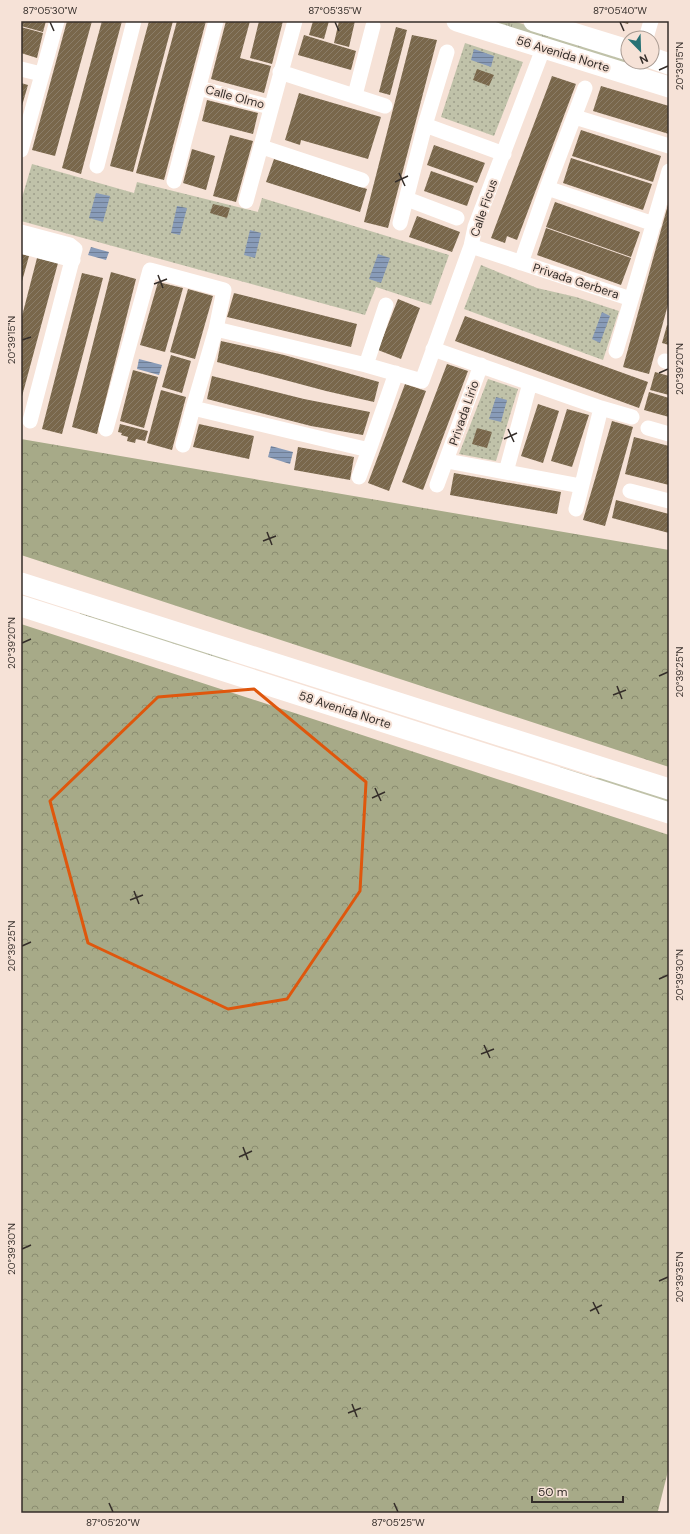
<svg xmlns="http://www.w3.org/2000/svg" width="690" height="1534" font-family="'DM Sans',sans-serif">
	<defs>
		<pattern id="grass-tufts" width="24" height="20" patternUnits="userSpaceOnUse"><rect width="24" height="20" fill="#c0c2a9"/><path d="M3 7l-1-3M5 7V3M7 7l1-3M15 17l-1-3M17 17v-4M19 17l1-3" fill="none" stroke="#9d9e8a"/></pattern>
		<pattern id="forest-crowns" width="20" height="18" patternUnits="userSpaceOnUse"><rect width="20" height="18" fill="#a7aa88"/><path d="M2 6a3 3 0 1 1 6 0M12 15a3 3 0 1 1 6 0" fill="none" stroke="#898b6f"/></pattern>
		<pattern id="park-dots" width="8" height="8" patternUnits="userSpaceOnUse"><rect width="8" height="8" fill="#c0c2a9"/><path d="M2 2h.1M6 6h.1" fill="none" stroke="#9d9e8a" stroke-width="1.8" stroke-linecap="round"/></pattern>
		<pattern id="water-rules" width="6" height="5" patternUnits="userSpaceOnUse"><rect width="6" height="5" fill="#889bb8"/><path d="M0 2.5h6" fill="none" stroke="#707f96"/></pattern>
		<pattern id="building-hatch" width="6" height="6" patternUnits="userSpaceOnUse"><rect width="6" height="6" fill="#79674b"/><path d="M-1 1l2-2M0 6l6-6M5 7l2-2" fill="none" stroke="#8b7d68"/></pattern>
	</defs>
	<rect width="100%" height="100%" fill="#f6e2d7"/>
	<!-- grass -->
	<path fill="url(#grass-tufts)" d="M478 21H513L625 56 629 62 627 65Z
		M80 613 237 660 222 661 79 616Z
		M560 767 596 778 609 777 669 795V803L560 770Z"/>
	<!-- forest -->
	<path fill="url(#forest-crowns)" d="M21 439 669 550V767L21 555Z
		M21 624 669 835V1467L658 1511 667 1513H21Z"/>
	<!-- park -->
	<path fill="url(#park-dots)" d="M465 43 523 62 494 136 441 117Z
		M32 164 134 193 137 182 258 212 262 198 449 255 431 305 376 287 365 315 21 221V201Z
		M481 265 537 288 576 297 619 311 603 360 464 309Z
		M488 379 518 389 496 461 459 454Z"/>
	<!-- water -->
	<path fill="url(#water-rules)" d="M474 49 494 56 491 67 471 60Z
		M96 193 110 196 103 222 89 218Z
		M177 206 187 208 180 235 171 233Z
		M250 230 261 233 255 258 244 255Z
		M91 247 109 252 106 260 88 255Z
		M378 254 390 258 381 283 369 279Z
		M602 312 610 316 600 343 592 339Z
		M139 359 162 365 159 375 137 369Z
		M496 397 507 400 501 422 489 419Z
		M271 446 293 452 290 464 268 457Z"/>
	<!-- building -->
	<path fill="url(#building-hatch)" d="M21 21H46L43 32 21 26Z
		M67 21H92L55 156 32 150Z
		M102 21H122L81 174 62 168Z
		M149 21H173L133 172 110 166Z
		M177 21H206L164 180 136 173Z
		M226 21H250L240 58 271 66 264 93 211 79Z
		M259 21H283L272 64 250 58Z
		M313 21H329L324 39 309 35Z
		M339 21H355L349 47 334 43Z
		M617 21H629L628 24Z
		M21 27 43 33 37 58 21 53Z
		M396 27 407 30 390 95 379 92Z
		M304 35 356 51 351 70 298 55Z
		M412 35 437 40 388 228 364 222Z
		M477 69 494 75 489 86 473 80Z
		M552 76 576 84 517 240 507 236 505 243 491 238Z
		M21 83 28 85 21 109Z
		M601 86 669 106V134L593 111Z
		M299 93 381 117 368 159 301 140 300 145 285 140Z
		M207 100 258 113 253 134 202 121Z
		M581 130 661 156 653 182 572 156Z
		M230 135 253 141 236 202 213 196Z
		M434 145 485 163 477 183 427 165Z
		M192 149 215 156 206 190 183 183Z
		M571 158 652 184 643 210 563 183Z
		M274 159 367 189 360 212 266 182Z
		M431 171 474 186 467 206 424 191Z
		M669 201V301L649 374 623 367Z
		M555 202 640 232 631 257 546 227Z
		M213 204 230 208 227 218 210 213Z
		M417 216 460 232 452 252 409 237Z
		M546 228 631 258 621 285 537 255Z
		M21 254 29 256 21 285Z
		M37 258 58 263 21 400V320Z
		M111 272 136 279 97 434 72 427Z
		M82 273 103 278 62 434 42 429Z
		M158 282 183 288 165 352 140 345Z
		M188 289 213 296 195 359 170 352Z
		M234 293 357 324 351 347 227 317Z
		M398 299 420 308 401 359 378 350Z
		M465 316 648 382 639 408 455 341Z
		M667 325 669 326V345L662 343Z
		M221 341 284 355 379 382 374 402 326 391 217 362Z
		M171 355 191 361 182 393 162 387Z
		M447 364 468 371 423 490 402 482Z
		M133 370 158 377 144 428 120 421Z
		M655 372 669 376V395L650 390Z
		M212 376 304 399 370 412 363 435 311 426 207 399Z
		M405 384 426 391 389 491 368 483Z
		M161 390 186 397 172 450 147 443Z
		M649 392 669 398V417L644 410Z
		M538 404 559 411 543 463 521 456Z
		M567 409 589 415 572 467 551 461Z
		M612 421 633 427 605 526 583 520Z
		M120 424 148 431 145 441 136 439 135 443 127 441 128 437 121 435 122 433 118 432Z
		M199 424 254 436 249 459 193 447Z
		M477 428 492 432 487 448 472 444Z
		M634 437 669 446V485L625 474Z
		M298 447 354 457 350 480 294 470Z
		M454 473 561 492 557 514 450 495Z
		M616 500 669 514V533L612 518Z"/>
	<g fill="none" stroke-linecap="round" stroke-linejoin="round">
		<!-- minor -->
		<path stroke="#fff" stroke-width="15" d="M646 38 651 21
			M21 69 41 74
			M280 72 385 106
			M199 88 270 107
			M355 95 373 26
			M575 117 669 146
			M425 125 504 154
			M262 147 362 180
			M21 150 57 21
			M97 166 134 21
			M174 181 216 21
			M547 188 654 224
			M407 199 457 218
			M246 201 295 21
			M400 223 425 125 447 52
			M21 232 70 245 75 249 30 421
			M21 246 73 260
			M471 246 631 299
			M521 263 547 188 585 88
			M216 329 366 365 422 381 471 246 475 227 543 49
			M433 349 601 408 632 417
			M616 351 669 171
			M665 361 669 362
			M366 365 386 305
			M648 428 669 434
			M106 429 150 270 224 290 216 329 193 408 369 450 396 373
			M183 445 193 408
			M447 461 581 486
			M506 472 530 383
			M359 477 369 450
			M437 485 481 365
			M630 491 669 501
			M576 509 601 408"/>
		<!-- secondary -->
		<path stroke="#fff" stroke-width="21" d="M457 21 669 87
			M534 21 628 50
			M652 58 669 64
			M21 583 669 789
			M21 606 669 813"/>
	</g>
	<!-- marked area -->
	<path fill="none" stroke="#df570d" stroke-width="3" stroke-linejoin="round" d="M254 689 366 782 360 891 287 999 228 1009 88 943 50 801 158 697Z"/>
	<!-- ticks -->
	<path fill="none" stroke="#342d29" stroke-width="1.5" d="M50 22 54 31M335 22 339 31M620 22 624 31M659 70 668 66M399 173 405 186M395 182 408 176M158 275 163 288M154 284 167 279M22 340 31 337M659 373 668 369M508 429 514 442M504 439 517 433M267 532 272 545M263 541 276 536M22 643 31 639M659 676 668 672M617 686 622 699M613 695 626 690M375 788 381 801M372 798 385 792M134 891 139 904M130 900 143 895M22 946 31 942M659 979 668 975M484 1045 490 1058M481 1054 494 1049M243 1147 248 1160M239 1157 252 1151M22 1249 31 1245M659 1281 668 1277M593 1302 599 1314M590 1311 602 1305M352 1404 357 1417M348 1413 361 1408M109 1503 113 1512M394 1503 398 1512"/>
	<g text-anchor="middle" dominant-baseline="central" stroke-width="4" stroke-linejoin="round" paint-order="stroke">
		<!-- street labels -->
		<g font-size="12" fill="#342d29" stroke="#f6e2d7">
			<text transform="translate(563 54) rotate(17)">56 Avenida Norte</text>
			<text transform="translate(235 97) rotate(15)">Calle Olmo</text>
			<text transform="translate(484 208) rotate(-71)">Calle Ficus</text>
			<text transform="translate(576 281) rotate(18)">Privada Gerbera</text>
			<text transform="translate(464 413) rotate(-71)">Privada Lirio</text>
			<text transform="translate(345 710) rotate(18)">58 Avenida Norte</text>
		</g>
	</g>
	<!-- border -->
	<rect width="690" height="1534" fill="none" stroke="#f6e2d7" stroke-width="44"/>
	<!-- north arrow -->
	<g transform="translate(640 50) rotate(157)"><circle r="19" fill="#f6e2d7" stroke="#a89a91"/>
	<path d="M0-3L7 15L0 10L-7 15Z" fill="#287275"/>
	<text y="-6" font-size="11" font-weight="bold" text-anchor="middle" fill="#342d29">N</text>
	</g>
	<!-- scale -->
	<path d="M532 1496v6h91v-6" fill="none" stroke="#342d29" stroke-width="2"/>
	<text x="538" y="1496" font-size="12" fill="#342d29" stroke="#f6e2d7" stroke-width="3" paint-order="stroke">50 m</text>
	<rect x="22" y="22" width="646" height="1490" fill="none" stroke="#342d29" stroke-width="1.5"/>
	<g font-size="10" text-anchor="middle" fill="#342d29">
		<text x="50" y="14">87°05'30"W</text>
		<text x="335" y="14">87°05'35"W</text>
		<text x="620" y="14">87°05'40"W</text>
		<text transform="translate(679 66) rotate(-90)" y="4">20°39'15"N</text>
		<text transform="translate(11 340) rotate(-90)" y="4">20°39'15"N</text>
		<text transform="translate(679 369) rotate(-90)" y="4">20°39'20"N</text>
		<text transform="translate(11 643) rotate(-90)" y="4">20°39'20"N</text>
		<text transform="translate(679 672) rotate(-90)" y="4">20°39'25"N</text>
		<text transform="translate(11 946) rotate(-90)" y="4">20°39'25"N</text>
		<text transform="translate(679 975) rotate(-90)" y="4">20°39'30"N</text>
		<text transform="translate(11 1249) rotate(-90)" y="4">20°39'30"N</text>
		<text transform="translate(679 1277) rotate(-90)" y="4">20°39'35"N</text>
		<text x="113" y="1526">87°05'20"W</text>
		<text x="398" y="1526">87°05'25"W</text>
	</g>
</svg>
